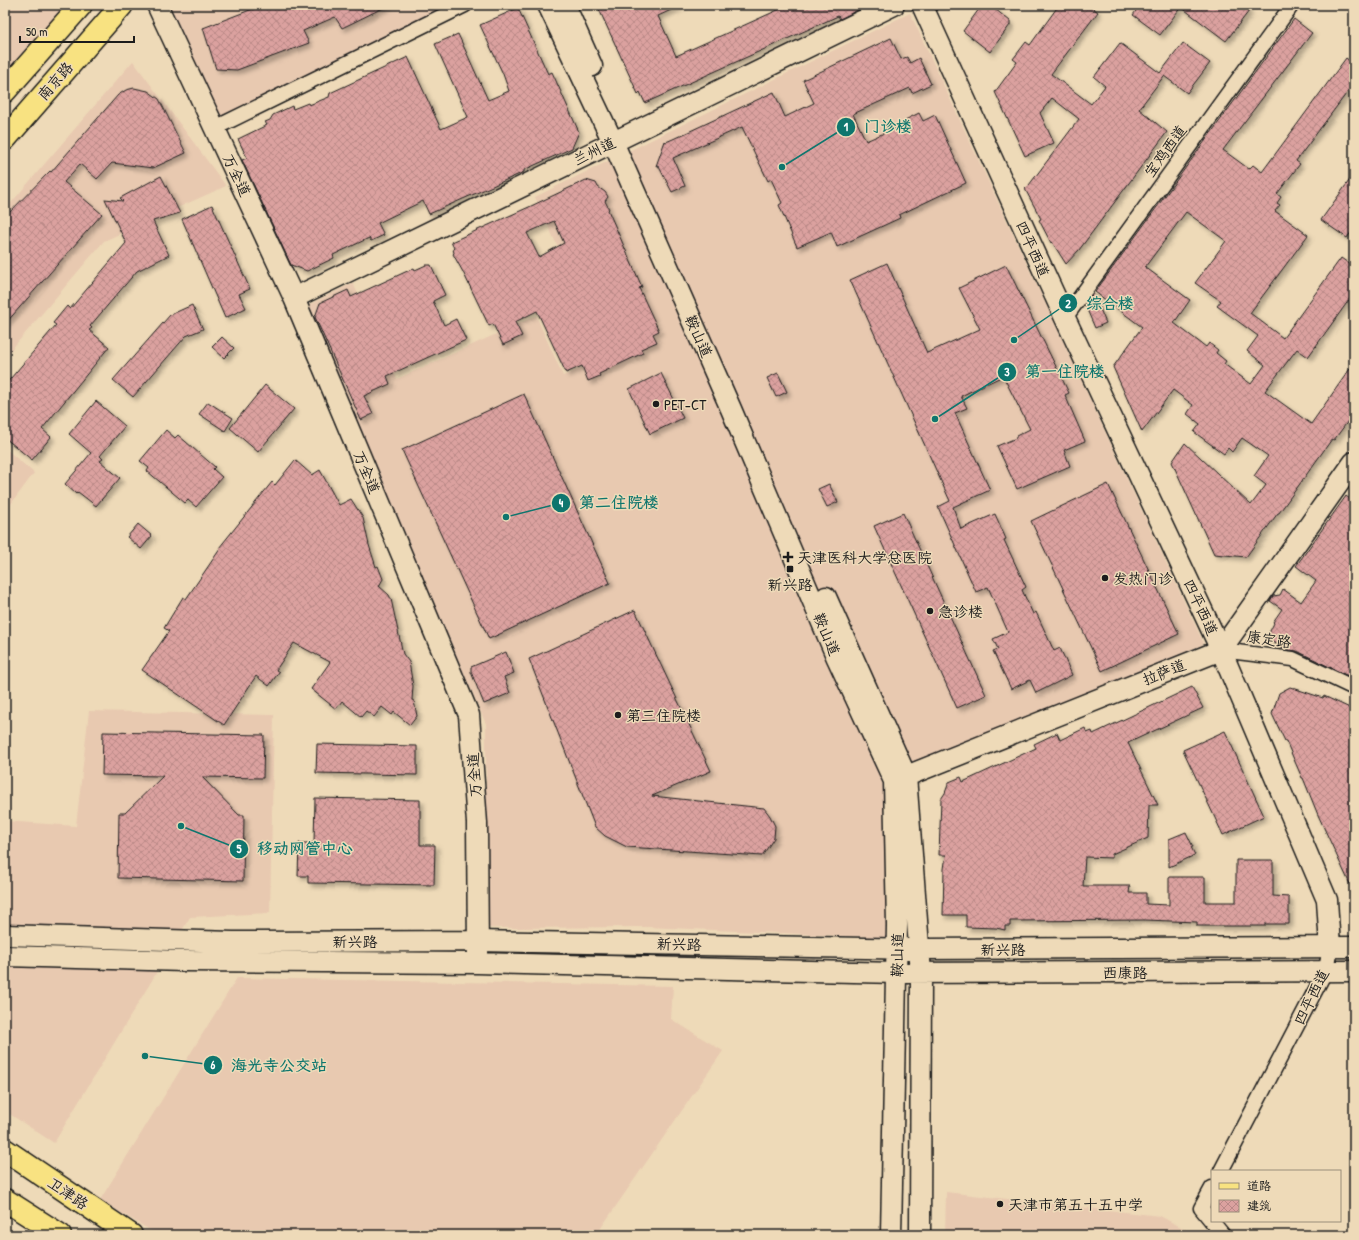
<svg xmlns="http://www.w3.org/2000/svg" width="1359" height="1240" font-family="'Patrick Hand','LXGW WenKai TC',sans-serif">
	<defs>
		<pattern id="building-cross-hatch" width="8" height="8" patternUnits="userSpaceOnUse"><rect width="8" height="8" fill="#dba19f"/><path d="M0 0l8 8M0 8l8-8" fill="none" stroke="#bb8a88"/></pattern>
		<filter id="shadow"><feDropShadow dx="3.5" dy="3.5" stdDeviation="2" flood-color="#0004"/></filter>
	</defs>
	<rect width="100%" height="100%" fill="#eedab8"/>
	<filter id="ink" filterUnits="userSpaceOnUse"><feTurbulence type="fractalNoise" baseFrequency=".025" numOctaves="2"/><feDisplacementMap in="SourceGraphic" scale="8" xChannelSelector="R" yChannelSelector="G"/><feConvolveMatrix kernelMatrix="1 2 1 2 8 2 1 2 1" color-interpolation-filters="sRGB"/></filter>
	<g filter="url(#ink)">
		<!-- built -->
		<path fill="#e8c9b0" d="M5 5H71L5 78Z
			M164 5H451L222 130Z
			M910 13 1204 644 886 778 889 938 647 927 486 928V724L304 307 353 283 397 379 536 316 563 376 608 357 535 197Z
			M133 61 226 186 104 241 5 357V210Z
			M5 448 34 473 5 512Z
			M89 711 274 715 270 913 190 917 54 1143 5 1111V821L76 826Z
			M237 978 673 986 671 1019 723 1051 596 1235H158L100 1200Z
			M946 1192 1160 1216 1196 1235H945Z"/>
		<!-- building -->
		<path fill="url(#building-cross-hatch)" stroke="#1c1c1c" fill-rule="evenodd" filter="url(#shadow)" d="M263 5H389L342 28 335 17 303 31 309 43 237 70 216 69 203 28Z
			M597 5H682L658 16 676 56 789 5H868L840 19 838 16 645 103 640 92 638 94Z
			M982 5H990L1010 21V25L990 52 963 31Z
			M1059 5H1089L1098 12 1051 74 1091 104 1105 86 1094 77 1120 43 1160 73 1183 43 1210 63 1187 93 1164 76 1139 109 1167 132 1079 250 1066 264 1052 242 1051 243 1039 220 1041 219 1025 189 1029 185 1079 119 1052 98 1040 113 1054 143 1025 156 995 92 1017 62 1013 59 1026 42 1030 45Z
			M1140 5H1241L1249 11 1226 41 1181 7 1160 35 1133 15Z
			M518 8 548 74 552 72 579 132 572 148 524 170V172L429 214 423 201 378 223 384 235 371 241 369 238 333 255 334 258 307 271 291 265 242 160 247 158 238 139 267 125 265 122 270 120 273 115 292 106 293 109 308 103 309 105 329 97 330 93 408 57 441 129 468 117 435 44 458 34 488 100 509 91 503 74 480 25Z
			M1294 19 1312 33 1223 150 1249 169 1253 165 1262 172 1346 58 1354 64V94L1349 90 1296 161 1300 164 1277 194 1281 197 1277 203 1280 205 1275 211 1308 235 1250 313 1283 338 1341 258 1354 267V293L1308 357 1297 349 1265 391 1311 424 1354 363V413L1334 440 1332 439 1279 513H1278L1246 557 1214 554 1172 462 1185 443 1251 505 1266 485 1254 476 1268 456 1242 438 1232 452 1228 448 1224 454 1194 432 1200 424 1187 414 1193 405 1173 390 1142 432 1113 367 1142 327 1095 292ZM1186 212 1226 241 1195 283 1221 301 1217 306 1258 336 1247 351 1265 365 1251 384 1224 364 1226 361 1216 353 1218 350 1209 343 1206 347 1174 323 1190 300 1145 267Z
			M891 38 901 59 907 57 910 63 919 58 931 84 912 93 910 88 853 114 866 141 907 123 905 120 919 113 923 121 935 115 966 183 899 215 900 218 837 247 831 232 797 247 779 205 782 203 771 179 768 181 742 127 673 158 685 186 672 192 658 165 656 166 665 141 666 142 673 139 774 92 785 117 814 103 803 80Z
			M134 88 148 91 159 99 186 153 153 168 112 163 97 179 80 164 64 182 102 214 5 324V217L50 171 51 172 118 95 126 90Z
			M1354 174V228L1347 238 1321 220Z
			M161 176 180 213 153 221 169 255 137 271 90 326 92 328 89 330 109 347 42 429 51 437 32 460 5 438V385L56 325 53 323 67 306 70 309 126 243 105 199 123 201 120 198Z
			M586 180 596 183 598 187 605 192 607 195 608 197 605 201 609 209 608 210 642 287 639 288 659 331 653 334 657 342 641 349 643 353 599 374 600 376 588 381 582 366 566 373 537 311 515 322 522 336 503 345 493 324 489 326 463 272 453 254 454 253 453 249 454 248 451 242 529 207ZM554 221 564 243 539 257 527 233Z
			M212 205 250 289 239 294 246 308 225 318 182 219Z
			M887 263 927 353 980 329 959 288 1006 265 1069 393 1065 395 1085 441 1064 450 1070 466 1017 489 997 446 1016 438V436L1030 429 1003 376 961 396 967 408 955 413 990 490 953 507 961 529 995 514 1006 539 1004 540 1026 587 1022 590 1033 614 1036 612 1054 651 1060 648 1072 675 1036 693 1030 680 1011 689 993 651 998 649 993 639 1008 632 988 587 976 592 938 507 950 501 850 280Z
			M426 265H431L445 295 433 301 444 325 456 319 466 340 387 376 390 384 364 396 373 414 361 420 315 317 320 303 348 290 351 297 414 268 415 270Z
			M1093 293 1106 323 1095 328 1085 305Z
			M192 305 203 329 186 336 133 397 113 380 170 315Z
			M222 337 234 348 224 358 212 347Z
			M661 373 683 418 650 434 629 389Z
			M778 373 787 392 776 397 767 378Z
			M265 385 294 409 258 452 230 428Z
			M524 394 610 583 489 639 402 450Z
			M96 401 125 426 100 456 103 459 100 461 120 478 96 506 78 492 76 494 65 484 91 453 69 434Z
			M208 402 233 418 225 431 199 414Z
			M166 430 175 438 178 435 215 467 213 469 222 477 196 507 188 500 185 503 147 471 149 468 140 461Z
			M295 460 312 475 320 470 339 505 351 499 363 518 369 545 376 567 378 566 383 579 379 586 389 595 391 599 403 654 409 662 413 686 412 700 414 701 417 716 410 725 394 712 392 715 382 707 374 717 366 711 361 717 342 701 336 709 311 689 330 662 294 643 276 670 279 672 269 686 256 676 224 725 142 670 169 631 164 628 183 597 186 599 220 549 219 548 272 482 275 485Z
			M829 484 838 502 827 507 818 489Z
			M1108 484 1179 634 1102 671 1031 521Z
			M1346 496 1354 502V679L1297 651 1289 650 1270 641 1268 635 1274 623 1273 622 1282 609 1270 601 1273 596 1280 595 1283 589 1301 602 1316 581 1296 566Z
			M903 513 986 695 957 708 874 526Z
			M138 524 152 536 141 549 127 537Z
			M635 610 711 771 652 796 764 808 770 816 775 826 774 838 762 856 627 847 605 836 595 827 529 659Z
			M506 652 514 673 504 677 510 693 484 704 471 672V667Z
			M1192 687 1203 708 1128 743 1158 805H1149L1148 838 1112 854V858L1085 857 1083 886H1130L1129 893H1146V904L1169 905V877H1205V902H1236V860H1273V896L1289 897V924H1265V926H1197V922L1145 920 1010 921V926H1005V930L996 928 966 927V915H943L944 869 946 855H939L941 799 945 793 949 782 961 777 963 782 1036 748 1034 744 1057 733 1060 740 1085 728 1087 733 1092 731 1093 734Z
			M1290 687 1323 698 1324 696 1354 710V893L1318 815 1303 778H1302L1286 741H1285L1272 714 1279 693Z
			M1225 731 1264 816 1223 835 1183 750Z
			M103 732 264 735 263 778 202 777 239 815H244L243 881 118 878 119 813H125L163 776 102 775Z
			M317 744 417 746V775L316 773Z
			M315 798 420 800V845H435L434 885 308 883V876H298L299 843H314Z
			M1186 832 1193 847H1191L1195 855 1169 867V839Z"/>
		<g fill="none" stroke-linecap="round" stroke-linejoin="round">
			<!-- street casing -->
			<g stroke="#1c1c1c" stroke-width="17">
				<path id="street" d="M215 128 465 5
					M1065 318 1292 5
					M1221 650 1293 659 1354 688
					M1221 1171 1326 970 1330 947
					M1212 1188 1201 1208 1223 1235"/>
			</g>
			<!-- secondary casing -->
			<g stroke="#1c1c1c" stroke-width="23">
				<path id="secondary" d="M157 5 294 298 469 715 477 823 478 955
					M548 5 613 142 731 409 837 658 894 781 897 925 891 1235
					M565 5 592 66
					M922 5 1065 318 1221 650 1327 900 1330 947
					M294 298 894 5
					M826 597 906 776 921 973 920 1235
					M894 781 1221 650 1354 462
					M5 935 233 942 478 941 920 949 1354 947
					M5 956 184 961 477 963 897 973 1354 971"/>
			</g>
			<!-- primary casing -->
			<g stroke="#1c1c1c" stroke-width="25">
				<path id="primary" d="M5 91 81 5
					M5 139 122 5"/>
			</g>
			<!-- highway casing -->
			<g stroke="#1c1c1c" stroke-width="25">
				<path id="highway" d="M5 1150 131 1235
					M5 1200 60 1235"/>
			</g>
			<!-- street -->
			<use href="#street" stroke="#eedab8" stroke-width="14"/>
			<!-- secondary -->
			<use href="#secondary" stroke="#eedab8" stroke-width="20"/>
			<!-- primary -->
			<use href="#primary" stroke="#f8e281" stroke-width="22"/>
			<!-- highway -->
			<use href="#highway" stroke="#f8e281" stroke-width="22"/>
		</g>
	</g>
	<!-- markers -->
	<g fill="#1c1c1c" stroke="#eedab8" stroke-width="1.5">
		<circle cx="656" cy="404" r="4"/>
		<path d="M786 551h4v4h4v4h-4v4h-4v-4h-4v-4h4z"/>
		<rect x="786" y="565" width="8" height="8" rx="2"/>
		<circle cx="1105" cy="578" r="4"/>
		<circle cx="930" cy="611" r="4"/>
		<circle cx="618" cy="715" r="4"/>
		<circle cx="1000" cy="1204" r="4"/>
	</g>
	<g text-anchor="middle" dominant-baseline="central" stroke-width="3" stroke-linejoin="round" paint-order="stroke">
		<!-- street labels -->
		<g font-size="15" fill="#1c1c1c" stroke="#eedab8">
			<text transform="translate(55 81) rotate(-49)">南京路</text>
			<text transform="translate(594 151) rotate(-26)">兰州道</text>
			<text transform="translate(1165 151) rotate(-54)">宝鸡西道</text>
			<text transform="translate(237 175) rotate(65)">万全道</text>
			<text transform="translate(1033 249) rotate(66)">四平西道</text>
			<text transform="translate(699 336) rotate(66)">鞍山道</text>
			<text transform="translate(367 472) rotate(67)">万全道</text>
			<text transform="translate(1201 607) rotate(65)">四平西道</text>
			<text transform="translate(827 634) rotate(67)">鞍山道</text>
			<text transform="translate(1269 639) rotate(8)">康定路</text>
			<text transform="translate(1164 672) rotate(-22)">拉萨道</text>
			<text transform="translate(474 775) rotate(-94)">万全道</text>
			<text x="355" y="941">新兴路</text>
			<text transform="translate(679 944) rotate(1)">新兴路</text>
			<text x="1003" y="949">新兴路</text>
			<text transform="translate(897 955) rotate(-89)">鞍山道</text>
			<text x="1125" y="972">西康路</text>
			<text transform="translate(1311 997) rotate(-64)">四平西道</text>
			<text transform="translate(68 1193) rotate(34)">卫津路</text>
		</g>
		<!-- poi labels -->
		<g font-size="15" fill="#1c1c1c" stroke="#eedab8" text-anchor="start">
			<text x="664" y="404">PET-CT</text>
			<text x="797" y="557">天津医科大学总医院</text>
			<text x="1113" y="578">发热门诊</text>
			<text x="790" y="584" text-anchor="middle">新兴路</text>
			<text x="938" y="611">急诊楼</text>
			<text x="626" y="715">第三住院楼</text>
			<text x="1008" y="1204">天津市第五十五中学</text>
		</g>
	</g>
	<!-- callouts -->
	<path fill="none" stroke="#0f766e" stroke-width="1.5" d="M782 167L846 127M1014 340L1068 303M935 419L1007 372M506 517L561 503M181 826L239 849M145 1056L213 1065"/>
	<g fill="#0f766e" stroke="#eedab8" stroke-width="1.5">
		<circle cx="782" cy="167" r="4"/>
		<circle cx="1014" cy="340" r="4"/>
		<circle cx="935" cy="419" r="4"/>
		<circle cx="506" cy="517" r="4"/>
		<circle cx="181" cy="826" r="4"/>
		<circle cx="145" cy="1056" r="4"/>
		<circle cx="846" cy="127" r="10"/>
		<circle cx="1068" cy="303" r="10"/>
		<circle cx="1007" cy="372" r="10"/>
		<circle cx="561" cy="503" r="10"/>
		<circle cx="239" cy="849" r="10"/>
		<circle cx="213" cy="1065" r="10"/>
	</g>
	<g font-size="12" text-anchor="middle" font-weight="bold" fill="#fff">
		<text x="846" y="131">1</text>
		<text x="1068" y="308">2</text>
		<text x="1007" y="376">3</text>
		<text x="561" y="507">4</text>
		<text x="239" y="853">5</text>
		<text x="213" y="1069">6</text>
	</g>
	<g font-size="16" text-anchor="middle" font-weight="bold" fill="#0f766e" stroke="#eedab8" stroke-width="3" stroke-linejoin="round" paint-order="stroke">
		<text x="888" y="132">门诊楼</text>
		<text x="1110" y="309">综合楼</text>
		<text x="1065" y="377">第一住院楼</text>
		<text x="619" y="508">第二住院楼</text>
		<text x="305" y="854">移动网管中心</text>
		<text x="279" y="1071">海光寺公交站</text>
	</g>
	<!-- margin -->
	<rect width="1359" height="1240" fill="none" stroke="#eedab8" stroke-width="20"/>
	<rect x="10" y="10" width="1339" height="1220" fill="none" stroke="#1c1c1c" stroke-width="1.5" filter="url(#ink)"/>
	<!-- legend -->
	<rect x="1211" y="1170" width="130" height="52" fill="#eedab8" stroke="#9a8e7a"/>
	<rect x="1219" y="1183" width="20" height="6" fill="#f8e281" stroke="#9a8e7a"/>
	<text x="1247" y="1190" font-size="12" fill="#1c1c1c">道路</text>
	<rect x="1219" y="1200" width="20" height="12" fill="url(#building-cross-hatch)" stroke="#9a8e7a"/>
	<text x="1247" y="1210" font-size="12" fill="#1c1c1c">建筑</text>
	<!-- scale -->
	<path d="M20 36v6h114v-6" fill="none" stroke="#1c1c1c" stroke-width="2"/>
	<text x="26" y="36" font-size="12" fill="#1c1c1c" stroke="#eedab8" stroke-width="3" paint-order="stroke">50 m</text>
</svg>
